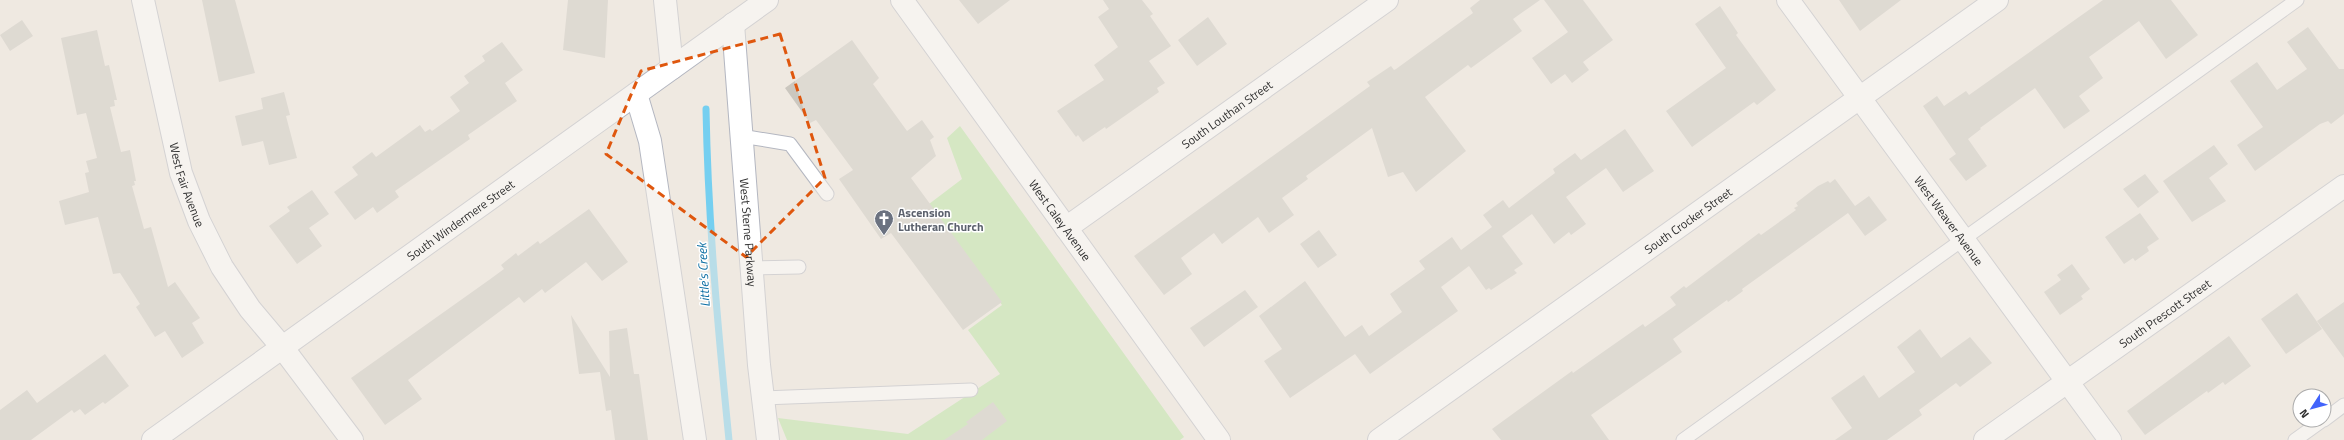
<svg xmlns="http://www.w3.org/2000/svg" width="2344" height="440" font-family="'Titillium Web',sans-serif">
	<rect width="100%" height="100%" fill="#efe9e1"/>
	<!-- green -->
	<path fill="#b6e59e" d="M960 126 1184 437 1180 440H787L778 418 908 434 1000 374 968 330 1002 305 929 204 962 179 947 138Z"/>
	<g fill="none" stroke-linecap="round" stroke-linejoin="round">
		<!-- stream -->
		<path stroke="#75cff0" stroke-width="7" d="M706 109C708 220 718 330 729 440"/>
	</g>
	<!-- building -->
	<path fill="#cbc7bf" d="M202 0H235L255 73 219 82Z
		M568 0H608L605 58 563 50Z
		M959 0H1010L978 24Z
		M1103 0H1142L1153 14 1150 16 1171 46 1149 61 1165 83 1157 88 1159 92 1106 129 1105 127 1083 142 1078 135 1076 137 1057 111 1104 80 1094 65 1118 47 1098 17 1109 9Z
		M1480 0H1540L1513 19 1522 31 1471 68 1468 65 1425 97 1466 151 1416 192 1403 172 1388 177 1372 128 1306 176 1308 179 1282 198 1294 215 1269 233 1258 217 1222 244 1214 233 1181 258 1192 274 1164 295 1134 256 1370 86 1367 82 1391 66 1394 70 1396 69 1473 13 1470 8Z
		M1544 0H1583L1613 40 1583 62 1589 70 1572 83 1565 74 1551 84 1532 58 1568 32Z
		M1839 0H1901L1860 31Z
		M2103 0H2171L2198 35 2166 59 2139 21 2089 57 2103 78 2079 96 2090 111 2064 129 2035 88 1980 128 1981 129 1968 139 1987 166 1966 181 1949 159 1956 154 1923 106 1937 96 1944 106 1966 91 1969 95Z
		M1720 6 1738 33 1736 35 1776 90 1757 105 1754 102 1692 147 1666 111 1726 68 1695 24Z
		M1208 17 1227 44 1197 66 1178 40Z
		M22 20 33 36 10 51 0 35Z
		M2308 27 2339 69H2344V114L2331 124 2328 121 2320 124 2255 171 2237 145 2263 127 2230 81 2257 62 2277 90 2307 69 2287 42Z
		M97 30 105 66 109 65 117 100H114L115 106 110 107 121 152 130 150 136 181H134L135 185 132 186 144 229 151 227 168 287 175 282 200 318 192 323 204 343 182 358 165 331 155 337 136 307 140 304 120 273 113 274 98 217 65 225 59 201 89 192 85 173 89 172 86 161 97 158 86 113 77 115 61 38Z
		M852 40 879 78 873 84 907 131 922 120 934 137 930 140 936 156 911 178 1002 302 963 330 891 233 881 239 839 179 853 170 816 120 810 123 785 88Z
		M502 42 523 70 505 83 517 101 468 135 470 139 395 191 399 197 377 213 373 207 355 220 334 192 358 175 352 167 372 152 376 157 420 125 425 132 430 129 432 131 460 111 450 97 469 83 464 76 485 61 482 56Z
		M284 92 290 115 286 116 297 158 269 165 263 141 242 146 235 116 263 109 261 98Z
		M1625 129 1654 171 1623 192 1606 168 1566 197 1586 224 1571 235 1569 232 1554 244 1532 214 1502 236 1523 264 1514 270 1517 273 1491 290 1489 288 1486 290 1469 266 1441 287 1458 311 1370 374 1355 354 1290 398 1264 361 1282 349 1259 316 1305 281 1345 337 1362 325 1369 336 1402 312 1390 294 1425 269 1419 261 1452 237 1461 250 1492 227 1483 215 1503 200 1509 208 1555 173 1553 169 1575 153 1581 160Z
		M2214 145 2228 164 2209 178 2226 201 2192 222 2163 181Z
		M2145 174 2159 192 2138 208 2123 189Z
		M1835 179 1855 206 1869 196 1887 220 1865 236 1848 213 1742 289 1743 291 1728 302 1727 300 1673 339 1682 352 1591 415 1609 440H1501L1492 429 1572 371 1573 373 1643 324 1645 327 1676 305 1670 297 1684 286 1686 288 1759 233 1761 235 1796 210 1794 208 1798 206 1796 203 1818 186 1828 181 1830 183Z
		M312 190 329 214 309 228 322 246 297 264 269 226 290 211 287 207Z
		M589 209 628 262 602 281 586 262 545 293 542 289 524 303 519 297 408 380 422 399 385 425 351 378 489 280 504 269 501 265 516 253 518 256 538 241 540 244Z
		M2140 213 2159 239 2147 247 2149 251 2135 261 2133 258 2124 264 2105 237Z
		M1319 230 1337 255 1318 268 1300 244Z
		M2072 264 2090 289 2081 296 2083 299 2060 315 2044 292 2061 280 2057 275Z
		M1245 290 1258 307 1204 347 1190 328Z
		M2297 293 2322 329 2286 354 2261 319Z
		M2344 302V358L2317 321Z
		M571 315 610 377 609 331 627 328 634 374H639L648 440H615L611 410 606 411 600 372 579 374Z
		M1920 329 1941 358 1970 337 1992 363 1960 387 1956 383 1919 410 1922 415 1887 440H1835L1852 428 1831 398 1864 375 1879 398 1915 372 1897 347Z
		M2229 336 2251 366 2225 385 2223 382 2208 393 2207 391 2145 435 2127 411Z
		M105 354 129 386 105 404 103 402 85 415 80 409 74 413 72 410 31 440H0V410L27 390 37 403Z
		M993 402 1007 421 982 440H944L968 424 966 422Z"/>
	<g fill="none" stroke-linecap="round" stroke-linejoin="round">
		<!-- service casing -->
		<g stroke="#b4b7c1" stroke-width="15">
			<path id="service" d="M741 136 790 144 827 194
				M752 268 799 267
				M763 398 971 390
				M2324 420 2344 405
				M1683 440 2297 0
				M2295 440 2323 420"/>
		</g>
		<!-- minor casing -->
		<g stroke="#b4b7c1" stroke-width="24">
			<g id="minor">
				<path id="s1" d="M143 0 181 173 199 221 222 267 250 309 282 347 352 440"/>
				<path d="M665 0 672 68"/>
				<path id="s2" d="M902 0 1219 440"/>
				<path id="s3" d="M1788 0 2110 440"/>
				<path id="s4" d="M733 24 759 365 768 440"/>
				<path d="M636 94 650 141 695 440"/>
				<path id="s5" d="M1066 228 1387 0"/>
				<path id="s6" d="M153 440 767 0"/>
				<path id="s7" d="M1379 440 1997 0"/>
				<path id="s8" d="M1985 440 2344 186"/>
			</g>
		</g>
		<!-- service -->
		<use href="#service" stroke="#fff" stroke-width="13"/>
		<!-- minor -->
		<use href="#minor" stroke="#fff" stroke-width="22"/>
	</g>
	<!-- marked area -->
	<path d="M0 0H2344V440H0ZM780 34 825 178 746 257 606 154 641 71Z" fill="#efe9e1" fill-opacity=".55" fill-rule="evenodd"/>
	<path fill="none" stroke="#df570e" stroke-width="3" stroke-dasharray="8 5" stroke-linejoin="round" d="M780 34 825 178 746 257 606 154 641 71Z"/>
	<!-- icons -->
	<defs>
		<g id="church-pin" transform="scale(1)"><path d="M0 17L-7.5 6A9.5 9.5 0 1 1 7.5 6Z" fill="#6b7280" stroke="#fff"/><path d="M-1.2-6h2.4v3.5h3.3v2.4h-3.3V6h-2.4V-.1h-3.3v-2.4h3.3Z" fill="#fff"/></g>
	</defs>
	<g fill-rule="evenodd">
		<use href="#church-pin" x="884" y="219"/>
	</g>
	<g text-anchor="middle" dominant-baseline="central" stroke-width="3" stroke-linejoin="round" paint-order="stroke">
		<!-- street labels -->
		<g font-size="12" fill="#2e2e2e" stroke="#fff">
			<text stroke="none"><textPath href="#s5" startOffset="197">South Louthan Street</textPath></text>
			<text stroke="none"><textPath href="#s1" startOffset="190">West Fair Avenue</textPath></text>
			<text stroke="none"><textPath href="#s6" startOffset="378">South Windermere Street</textPath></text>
			<text stroke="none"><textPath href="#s2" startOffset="271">West Caley Avenue</textPath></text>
			<text stroke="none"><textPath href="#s7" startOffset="379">South Crocker Street</textPath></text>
			<text stroke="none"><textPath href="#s3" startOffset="273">West Weaver Avenue</textPath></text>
			<text stroke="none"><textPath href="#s4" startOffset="209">West Sterne Parkway</textPath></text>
			<text stroke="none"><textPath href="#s8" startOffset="220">South Prescott Street</textPath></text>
		</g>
		<!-- worship labels -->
		<g font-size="12" font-weight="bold" fill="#5b616d" stroke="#fff" text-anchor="start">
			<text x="898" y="212">Ascension<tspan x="898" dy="14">Lutheran Church</tspan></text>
		</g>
		<!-- water labels -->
		<g font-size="13" font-style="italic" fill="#0d6fa3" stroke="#fff">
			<text transform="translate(703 275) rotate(-93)">Little's Creek</text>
		</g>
	</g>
	<!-- north arrow -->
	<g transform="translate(2312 408) rotate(234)"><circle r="19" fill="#ffffff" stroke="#ababab"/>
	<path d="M0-3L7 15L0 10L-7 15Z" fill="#4264fb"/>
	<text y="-6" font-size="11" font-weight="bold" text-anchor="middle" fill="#2e2e2e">N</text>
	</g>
</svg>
